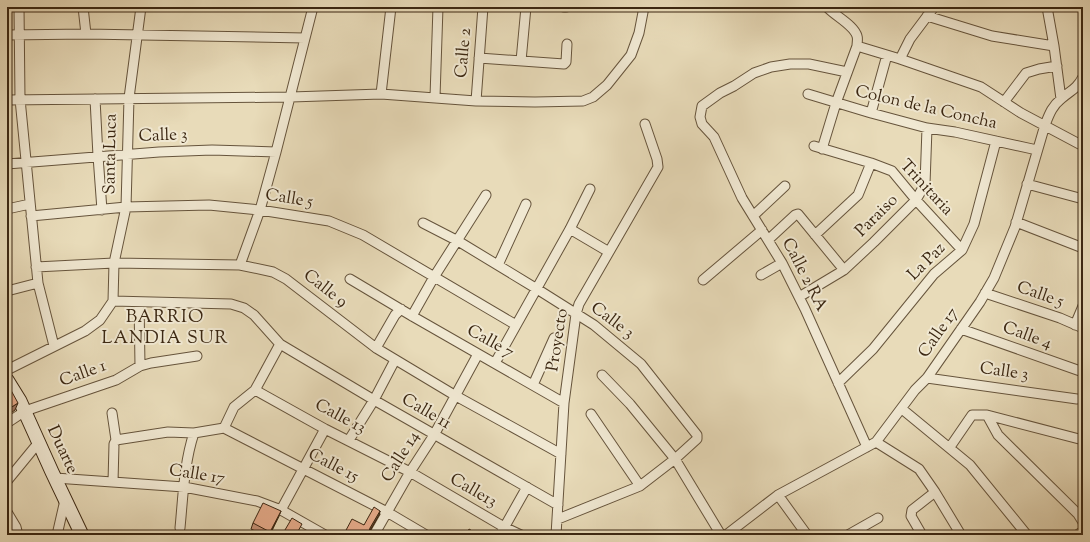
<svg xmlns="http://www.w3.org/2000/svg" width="1090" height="542" font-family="'Sorts Mill Goudy',serif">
	<rect width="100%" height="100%" fill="#e8dbb9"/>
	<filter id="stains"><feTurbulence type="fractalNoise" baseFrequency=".005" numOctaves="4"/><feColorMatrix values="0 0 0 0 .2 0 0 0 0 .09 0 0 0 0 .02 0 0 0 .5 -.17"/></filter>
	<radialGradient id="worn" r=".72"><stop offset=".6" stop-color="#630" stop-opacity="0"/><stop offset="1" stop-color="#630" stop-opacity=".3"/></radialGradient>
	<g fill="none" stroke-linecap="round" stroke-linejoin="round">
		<!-- street casing -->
		<g stroke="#66543c" stroke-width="11">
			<path id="street" d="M19 7 20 99 38 283 54 346
				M83 7 86 34
				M564 7H566
				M1047 7 1054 46 1061 99
				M927 16 992 36 1054 46
				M7 35 86 34 305 38
				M857 46 900 59 981 87 1021 113 1083 146
				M479 58 564 64 566 62 567 44
				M900 59 910 39 934 7
				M521 61 526 7
				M847 72 809 64H790L771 67 754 73 734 86 720 93 702 106 700 117 702 124 714 137 742 198 782 263 805 309 867 447
				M381 94 391 7
				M808 94 871 113 927 128 955 132 1037 150
				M435 97 438 7
				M95 99 98 156 102 210
				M7 100 291 97 381 94 476 101 535 102 583 101 593 97 607 85 631 55 639 33 644 7
				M476 101 483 7
				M1004 102 1026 73 1039 69 1057 66
				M871 113 887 55
				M814 146 871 163 892 171 916 200 962 250
				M822 149 836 103 857 46C857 43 858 39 857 36 854 25 835 16 827 7
				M7 164 159 152 212 150 276 152
				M1027 184 1083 199
				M7 209 30 204
				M31 216 126 207 209 205 260 210 329 221 363 235 516 325
				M753 216 785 186
				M1016 222 1083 248
				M423 223 458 241 537 289 594 325 641 364 697 435V439L675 459 640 486 558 519
				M570 229 609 252
				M815 235 858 195 871 163
				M768 240 795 215 798 214 844 270
				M240 265 260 210 276 152 313 7
				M498 265 526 204
				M36 267 114 263 240 265 273 272 286 279 376 348 456 396 561 454
				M761 275 782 263
				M350 279 412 316 564 403
				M703 280 762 230
				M7 291 38 283
				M985 293 1060 318 1083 328
				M799 297 844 270 874 242 916 200 925 184 927 128
				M113 301 231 304 244 308 254 315 280 344 374 400 558 505
				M113 301 114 263 126 207 129 98 141 7
				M139 302 140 366
				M412 316 434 277 486 195
				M1075 325 1083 306
				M961 329 1083 372
				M376 348 395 315 401 309
				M495 363 570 229 590 189
				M7 370 85 331 100 320 113 301
				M602 375 630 404 675 459 721 535
				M927 378 1077 399
				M838 383 873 349 934 274 962 250 974 224 996 141
				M533 385 554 338
				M255 390 325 429 410 472 504 527 521 535
				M902 409 970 465 1027 535
				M112 413 116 440 114 444 113 482
				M591 414 640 486
				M987 415 998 435 1078 514 1083 522
				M7 423 25 411 116 380 140 366 151 363 197 356
				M224 428 387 512 426 535
				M116 440 168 432 194 433 224 428 234 407 255 390 280 344
				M349 440 374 400 395 360
				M876 442 919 469 935 492 961 535
				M950 447 972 415H987L1083 440
				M55 478 184 487 257 501 281 510 325 535
				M7 481 39 442
				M778 495 807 535
				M281 510 325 429
				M7 512 16 527 18 535
				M180 528C183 497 184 463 194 433
				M57 535 65 500
				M374 535 410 472 434 435 478 354
				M500 535 527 487
				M556 535 564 403 576 314 579 304 658 167 657 159 645 124
				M726 535 778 495 876 442 915 390 927 378 980 302 994 278 1015 227 1045 125C1049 115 1052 106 1061 99 1071 90 1076 90 1083 77
				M848 535 878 518
				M922 535 911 516 912 510 935 492
				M1077 535 1083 531"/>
		</g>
		<!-- secondary casing -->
		<g stroke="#3b2712" stroke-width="15">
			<path id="secondary" d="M7 380 20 401 52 472 82 535"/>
		</g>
		<!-- street -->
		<use href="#street" stroke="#f0e8d2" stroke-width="9"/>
		<!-- secondary -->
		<use href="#secondary" stroke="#f0e8d2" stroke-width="13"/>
	</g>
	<!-- wall -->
	<path fill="#c59276" stroke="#3b2712" d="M380 511 379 515 370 531 371 535H343L345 532 364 525Z
		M279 516 270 535H263L251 529 253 523Z"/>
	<!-- shaded-wall -->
	<path fill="#a07760" stroke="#3b2712" d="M18 403 15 410 7 416V410Z
		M281 511 279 516 269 535 270 532Z
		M380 511 379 515 369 532 370 528Z"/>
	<!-- building -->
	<path fill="#e5aa89" stroke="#3b2712" d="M7 383 18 403 7 410Z
		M263 503 281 511 270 532 253 523Z
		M374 507 380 511 370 528 369 531 371 535H350L345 532 352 519 364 525Z
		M292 518 302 524 296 535H282Z
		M469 529 479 535H466Z"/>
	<g text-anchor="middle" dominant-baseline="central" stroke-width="4" stroke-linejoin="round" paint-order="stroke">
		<!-- street labels -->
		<g font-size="17" fill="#3b2712" stroke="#f0e8d2">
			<text transform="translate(464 53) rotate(-85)">Calle 2</text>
			<text transform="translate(926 108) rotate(13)">Colon de la Concha</text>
			<text transform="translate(163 136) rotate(-2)">Calle 3</text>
			<text transform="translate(111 154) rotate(-89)">Santa Luca</text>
			<text transform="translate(926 188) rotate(47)">Trinitaria</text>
			<text transform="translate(289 199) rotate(9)">Calle 5</text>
			<text transform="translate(877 216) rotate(-45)">Paraiso</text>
			<text transform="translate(927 262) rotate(-45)">La Paz</text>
			<text transform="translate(804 275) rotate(63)">Calle 2 RA</text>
			<text transform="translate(325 289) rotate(38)">Calle 9</text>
			<text transform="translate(1040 295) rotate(19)">Calle 5</text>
			<text transform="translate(612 321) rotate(37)">Calle 3</text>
			<text transform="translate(939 333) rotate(-55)">Calle 17</text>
			<text transform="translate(1027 336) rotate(20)">Calle 4</text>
			<text transform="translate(558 340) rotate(-81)">Proyecto</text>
			<text transform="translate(490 342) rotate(29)">Calle 7</text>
			<text transform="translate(1004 372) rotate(8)">Calle 3</text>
			<text transform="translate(83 374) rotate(-20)">Calle 1</text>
			<text transform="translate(426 412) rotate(30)">Calle 11</text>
			<text transform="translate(340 417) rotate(28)">Calle 13</text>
			<text transform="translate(62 450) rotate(65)">Duarte</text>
			<text transform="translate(401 457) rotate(-58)">Calle 14</text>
			<text transform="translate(333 466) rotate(27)">Calle 15</text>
			<text transform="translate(197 475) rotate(9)">Calle 17</text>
			<text transform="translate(473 491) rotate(30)">Calle13</text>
		</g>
		<!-- neighbourhood labels -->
		<g font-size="18" letter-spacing="1" fill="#3b2712" stroke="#f0e8d2">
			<text x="165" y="318">BARRIO<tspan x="165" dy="21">LANDIA SUR</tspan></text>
		</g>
	</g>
	<!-- margin -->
	<rect width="1090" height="542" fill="none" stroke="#e8dbb9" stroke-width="24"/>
	<rect x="8" y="8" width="1074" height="526" fill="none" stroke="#3b2712" stroke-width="2"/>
	<rect x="12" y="12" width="1066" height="518" fill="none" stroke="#3b2712"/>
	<rect width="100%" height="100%" filter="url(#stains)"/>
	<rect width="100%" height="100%" fill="url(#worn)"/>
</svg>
